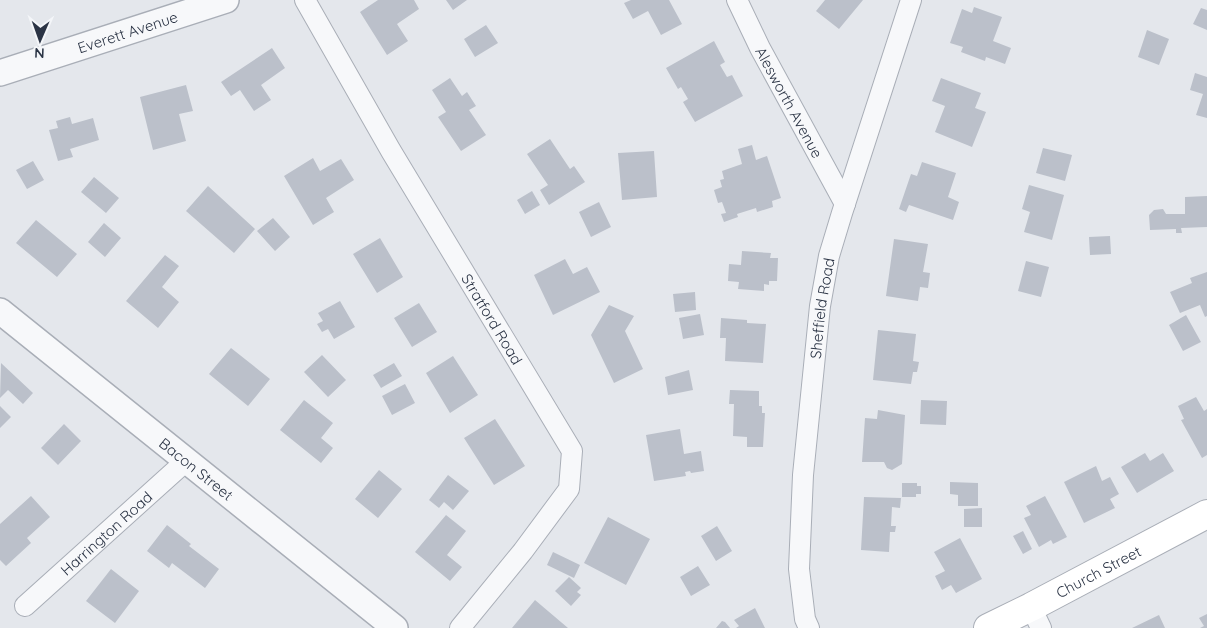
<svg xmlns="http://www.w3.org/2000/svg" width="1207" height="628" font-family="Quicksand,sans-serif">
	<rect width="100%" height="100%" fill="#e4e7ec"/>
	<!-- building -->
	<path fill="#bbc0ca" d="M378 0H414L419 9 397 24 408 41 387 55 360 12Z
		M446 0H467L453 10Z
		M631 0H669L682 24 661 35 648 11 633 19 624 3Z
		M825 0H863L839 29 816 11Z
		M974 7 1002 17 993 41 1011 48 1005 64 986 57 985 61 961 52 963 47 950 43 962 9 972 13Z
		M1201 8 1207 10V30L1193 24Z
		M486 25 498 43 475 57 464 39Z
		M1147 30 1169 39 1159 65 1138 57Z
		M714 41 725 62 720 65 727 77 732 75 743 96 695 122 683 102 688 99 681 87 678 89 666 68Z
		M272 48 285 68 261 85 271 100 254 111 240 90 231 96 221 82Z
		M1195 73 1207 77V118L1196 115 1203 94 1190 90Z
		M450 78 462 96 467 92 476 106 469 110 486 135 461 151 438 117 446 112 432 90Z
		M941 78 981 93 975 108 986 112 972 147 935 132 945 106 932 101Z
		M186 85 193 111 179 114 186 141 153 150 140 97Z
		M70 117 72 124 93 118 99 140 70 149 73 157 58 161 49 130 58 128 56 121Z
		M550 139 570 169 574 166 585 182 549 205 540 190 548 185 527 154Z
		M752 145 756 160 767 156 781 198 772 201 773 207 757 212 756 208 737 214 738 217 724 222 721 214 726 213 722 202 718 203 714 190 722 187 720 180 724 179 722 171 742 164 738 149Z
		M1043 148 1072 155 1065 181 1036 173Z
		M654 151 657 197 622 200 618 153Z
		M313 158 320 171 341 159 354 180 326 198 334 212 313 225 284 176Z
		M33 161 44 180 27 189 16 170Z
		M922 162 956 173 948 197 959 202 953 220 909 205 906 212 899 209 911 174 917 176Z
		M94 177 119 198 106 213 81 192Z
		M1029 185 1064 195 1052 240 1024 232 1030 212 1022 209Z
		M208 186 255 229 234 253 186 211Z
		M532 191 540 205 525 214 517 200Z
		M1207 196V227L1181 228 1182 233H1176V229L1150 230 1149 215 1154 210 1163 209 1166 214H1185V197Z
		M599 202 611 227 591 237 579 212Z
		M273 218 290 237 275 251 257 231Z
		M36 220 77 254 57 277 16 243Z
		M104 223 121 238 105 257 88 242Z
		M1110 236 1111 254 1090 255 1089 237Z
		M380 238 403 277 377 293 353 254Z
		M894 239 928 244 923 272 930 273 928 288 920 287 918 301 886 296Z
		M742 251 771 253 770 258H778L777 281H769V285L764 284V291L738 289 739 282 728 281 729 264 741 265Z
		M165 255 179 266 162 287 179 302 158 328 126 301Z
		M565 259 573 274 587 267 600 292 553 315 534 275Z
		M1026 261 1049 267 1041 297 1018 291Z
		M1207 272V316L1205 317 1200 305 1180 313 1170 292 1192 283 1190 278Z
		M695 292 696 310 675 312 673 294Z
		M340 301 355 327 334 339 328 329 322 332 317 324 323 321 318 313Z
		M419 303 437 332 412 347 394 318Z
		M609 305 634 316 625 331 643 369 614 383 591 335Z
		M700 314 704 335 683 339 679 318Z
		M1186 315 1201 342 1183 351 1169 325Z
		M721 318 747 320V323L766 324 763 363 725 361 726 338H720Z
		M878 330 916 334 913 361 919 362 917 372H913L911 384 873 380Z
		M231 348 270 379 248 406 209 374Z
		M322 355 346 380 328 397 304 372Z
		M453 356 478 395 450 413 426 373Z
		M1 363 33 393 23 404 8 390 0 398Z
		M394 363 402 376 381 388 373 375Z
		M689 370 693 390 668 395 665 377Z
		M405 384 415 403 392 415 382 396Z
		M730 390 759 391V406H762V413H765L763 447H747V437L733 436 734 404H729Z
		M1196 397 1204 411 1207 409V455L1202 458 1181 420 1184 419 1178 406Z
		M304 400 333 423 321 438 333 448 321 463 280 430Z
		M921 400 947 401 946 425 920 424Z
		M0 406 11 417 0 428Z
		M878 410 905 415 902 464 892 470 887 468 884 462H862L865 418 877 419Z
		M495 419 525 466 494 485 464 438Z
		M64 424 81 441 58 465 41 448Z
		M680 429 684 454 701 451 704 471 691 473 690 471 685 472 686 476 654 481 646 435Z
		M1145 453 1150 461 1163 453 1174 471 1137 493 1121 467Z
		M1096 466 1102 481 1110 477 1119 494 1110 499 1115 508 1084 523 1064 482Z
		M379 470 402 489 378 518 355 499Z
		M448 475 469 491 453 510 444 502 439 508 429 500Z
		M950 482 978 483V506H958V495L950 494Z
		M902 483H917V486H921V494H916V497H902Z
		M31 496 50 517 27 538 31 543 6 566 0 560V524Z
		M1045 496 1067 537 1053 544 1051 540 1039 547 1024 518 1031 515 1026 506Z
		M864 497 901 498 900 508 892 507 891 526H896L895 532H890L889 552 861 550Z
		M982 508V527H964V509Z
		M446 515 466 531 447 555 462 567 450 581 415 552Z
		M608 517 650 539 626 585 584 563Z
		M167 525 191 544 189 546 219 569 205 588 172 563 169 568 147 551Z
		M717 526 732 551 716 561 701 536Z
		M1023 531 1032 549 1023 554 1013 536Z
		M960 538 982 579 956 593 951 585 942 590 935 576 945 571 934 552Z
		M553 552 580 565 574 578 547 565Z
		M698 566 710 585 691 596 680 577Z
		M111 569 139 591 115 623 86 601Z
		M569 577 581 588 577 592 581 595 571 606 555 591Z
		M535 600 568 628H512Z
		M755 608 765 628H736L739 626 734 620Z
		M1207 614V628H1200L1204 626 1199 618Z
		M1159 615 1165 628H1132Z
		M722 621 725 622 730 628H716Z"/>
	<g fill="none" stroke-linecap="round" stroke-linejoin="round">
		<!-- minor casing -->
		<g stroke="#a9aeb7" stroke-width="22">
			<g id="minor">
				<path id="s1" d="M305 0 391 151 572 451 569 489 523 551 460 628"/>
				<path id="s2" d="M737 0 760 48 845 204"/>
				<path id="s3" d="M25 606 186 461"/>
				<path d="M1031 607 1041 628"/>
				<path id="s4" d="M809 628 805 619 799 569 803 475 820 306 829 256 842 213 911 0"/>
			</g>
		</g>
		<!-- tertiary casing -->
		<g stroke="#a9aeb7" stroke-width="28">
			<g id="tertiary">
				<path id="s5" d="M0 73 226 0"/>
				<path id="s6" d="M0 311 395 628"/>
			</g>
		</g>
		<!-- secondary casing -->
		<g stroke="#a9aeb7" stroke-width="30">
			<g id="secondary">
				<path id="s7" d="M988 628 1031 607 1207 514"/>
			</g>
		</g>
		<!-- minor -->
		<use href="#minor" stroke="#f7f8fa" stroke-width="20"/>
		<!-- tertiary -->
		<use href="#tertiary" stroke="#f7f8fa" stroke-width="25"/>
		<!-- secondary -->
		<use href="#secondary" stroke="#fff" stroke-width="28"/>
	</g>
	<g text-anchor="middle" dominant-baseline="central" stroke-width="4" stroke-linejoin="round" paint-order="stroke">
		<!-- street labels -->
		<g font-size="15" fill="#2b3445" stroke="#f4f6f9">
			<text stroke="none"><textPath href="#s5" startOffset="134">Everett Avenue</textPath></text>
			<text stroke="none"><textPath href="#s2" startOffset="115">Alesworth Avenue</textPath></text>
			<text stroke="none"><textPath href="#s4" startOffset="322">Sheffield Road</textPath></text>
			<text stroke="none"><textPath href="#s1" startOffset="370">Stratford Road</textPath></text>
			<text stroke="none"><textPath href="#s6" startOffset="252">Bacon Street</textPath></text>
			<text stroke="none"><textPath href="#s3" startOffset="109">Harrington Road</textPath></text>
			<text stroke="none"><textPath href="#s7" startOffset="124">Church Street</textPath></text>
		</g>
	</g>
	<!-- north arrow -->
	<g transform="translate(40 40) rotate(182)" stroke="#f4f6f9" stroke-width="4" paint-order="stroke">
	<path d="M0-4L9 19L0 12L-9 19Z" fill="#2b3445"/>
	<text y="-8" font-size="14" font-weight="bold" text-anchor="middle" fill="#2b3445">N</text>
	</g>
</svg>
